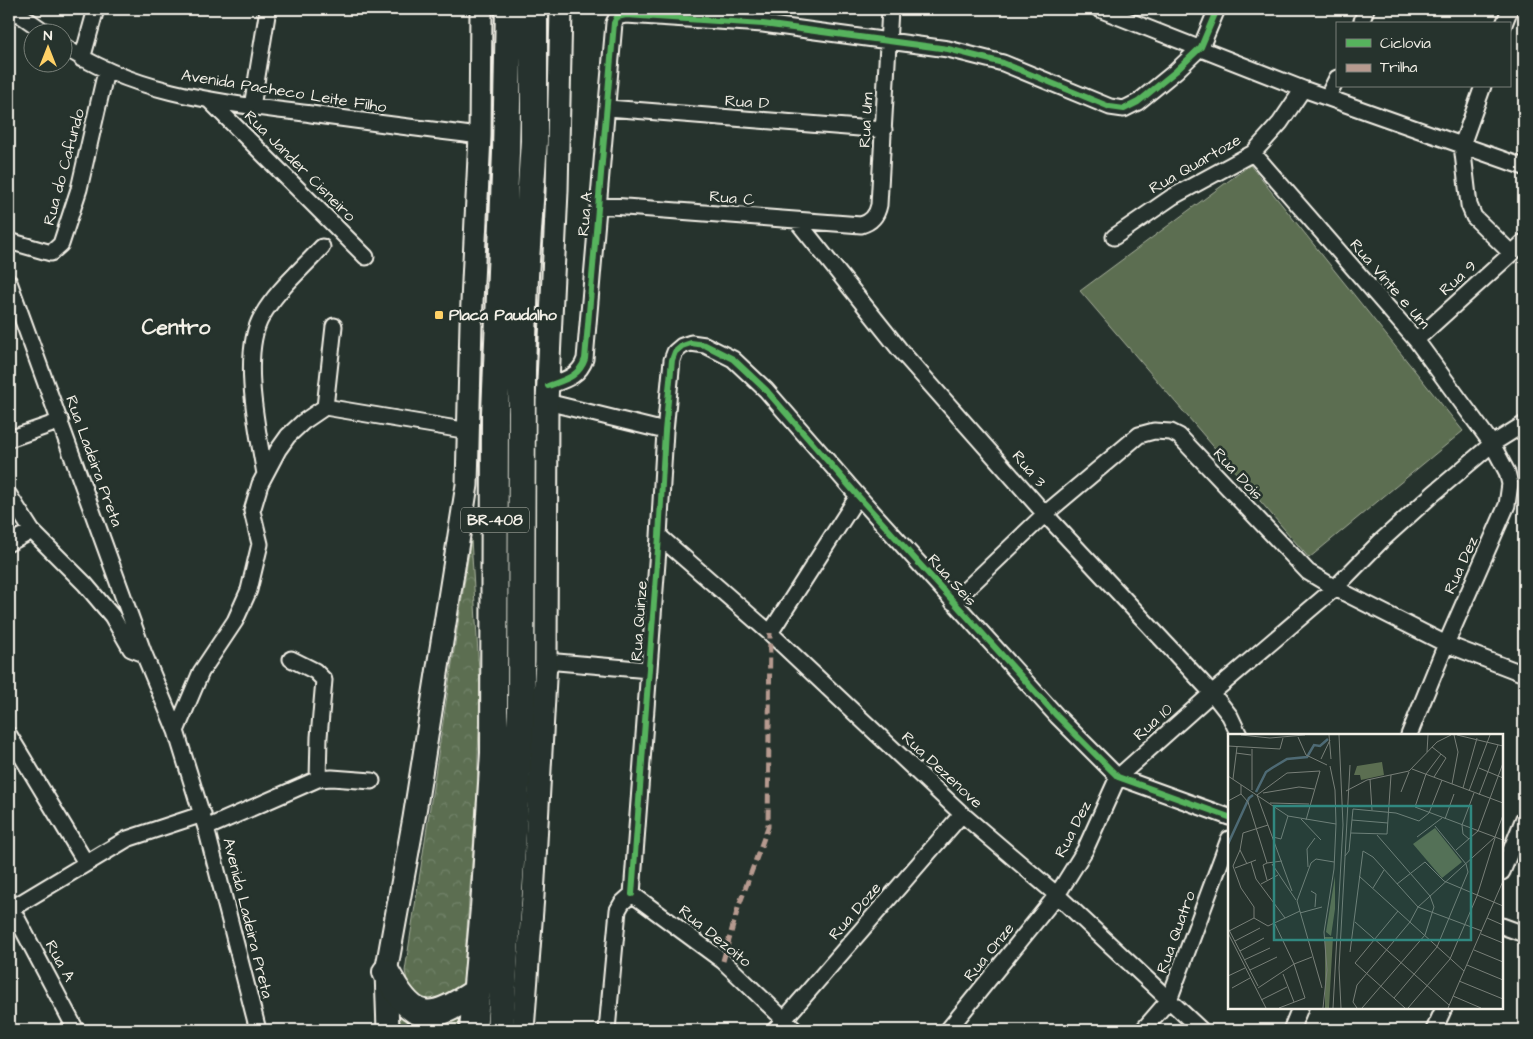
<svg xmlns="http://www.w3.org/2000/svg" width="1533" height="1039" font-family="'Architects Daughter',sans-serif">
	<defs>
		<pattern id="forest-crowns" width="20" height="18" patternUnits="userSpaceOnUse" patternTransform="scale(1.25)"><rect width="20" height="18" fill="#5b6e51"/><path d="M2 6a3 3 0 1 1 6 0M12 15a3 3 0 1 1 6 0" fill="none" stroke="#73836a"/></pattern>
	</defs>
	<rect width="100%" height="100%" fill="#26332d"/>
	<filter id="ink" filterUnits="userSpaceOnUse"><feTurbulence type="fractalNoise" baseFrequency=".02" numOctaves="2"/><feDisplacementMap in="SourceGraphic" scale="10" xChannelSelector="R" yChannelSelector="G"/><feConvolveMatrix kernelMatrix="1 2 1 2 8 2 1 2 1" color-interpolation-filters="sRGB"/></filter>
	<g filter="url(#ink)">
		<!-- forest -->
		<path fill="url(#forest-crowns)" stroke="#a8b09c" d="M471 539 480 687 477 792 463 984 441 1004 423 1001 410 993 405 971Z
			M462 1013 461 1030H401L399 1014C426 1036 436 1036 462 1013Z"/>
		<!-- green -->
		<path fill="#5b6e51" stroke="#a8b09c" d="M1250 165 1463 431 1309 558 1080 291Z"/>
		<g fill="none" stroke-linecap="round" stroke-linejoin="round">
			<!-- street casing -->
			<g stroke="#f4f1e8" stroke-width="19">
				<path id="street" d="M12 9 45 32
					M762 9 763 24
					M1099 9 1303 89 1524 167
					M1361 24 1366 9
					M1504 24 1510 9
					M62 45C134 95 226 103 311 114 367 122 424 129 480 136
					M82 59 96 9
					M1483 86 1462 145 1469 205 1474 217 1511 253
					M1328 96 1337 78
					M209 100 366 257
					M252 107 268 9
					M608 108 884 130
					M1253 153 1416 340 1492 444 1507 472 1510 484 1507 505 1446 644 1409 735
					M599 205 861 225C872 222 877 215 879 205L890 9
					M797 221 900 350 1045 514 1212 693 1230 716 1239 735
					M1114 237 1172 197 1253 153 1280 123 1303 89
					M9 241 51 253 61 244 79 189 106 71
					M9 282 144 654
					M1416 340 1524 242
					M548 386C564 380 579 377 585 359L614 23 617 17 626 15 763 24 948 49 1003 63 1110 107 1124 109 1138 102 1176 71 1201 47 1217 9
					M547 402 665 431
					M325 407 334 326
					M9 439 61 421
					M265 474C258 433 240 353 262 316 277 290 302 269 322 247
					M9 495 32 531 85 584 112 616 131 649 144 654 176 731
					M659 536 770 633 962 814 1057 895 1201 1030
					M9 543 32 531
					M953 602 1045 514 1139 435 1154 431 1171 432 1179 436 1308 572 1335 588 1446 644 1524 674
					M770 633 858 496
					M291 659 315 671 324 680 319 737 318 779
					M546 661 649 670
					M9 735 86 863
					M206 828 318 779 332 778 372 781
					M1502 872 1524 818
					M632 894 659 536 665 431 672 360 675 352 682 346 691 343 705 345 733 359 766 390 858 496 1057 716 1118 777 1229 817
					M632 894 723 961 795 1030
					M12 909 76 1030
					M9 910 127 839 203 814
					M1502 926 1524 934
					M258 1030 206 828 176 731 201 672 235 621 249 590 260 544 252 511 260 484 278 450 288 436 303 422 325 407 469 431
					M607 1030 618 910 622 903 632 894
					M775 1030 962 814
					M948 1030 1057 895 1085 850 1118 777 1212 693 1335 588 1381 541 1433 494 1492 444 1524 424
					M1143 1030 1169 1000 1229 839
					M1291 1030 1300 1008
					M1434 1030 1444 1008"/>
			</g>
			<!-- secondary casing -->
			<g stroke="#f4f1e8" stroke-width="25">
				<path id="secondary" d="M388 1030 386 972 414 818 467 485 471 323 480 136 481 9
					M523 1030 533 896 546 661 547 402 557 191 561 9"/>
			</g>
			<!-- highway casing -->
			<g stroke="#f4f1e8" stroke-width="30">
				<path id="highway" d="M386 972C414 1024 429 1023 476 992
					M473 1030 484 908 494 753 495 413 506 153 509 9
					M500 1030 521 711 522 370 525 276 534 141V9"/>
			</g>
			<!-- street -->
			<use href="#street" stroke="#26332d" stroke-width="15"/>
			<!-- secondary -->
			<use href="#secondary" stroke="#26332d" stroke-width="21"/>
			<!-- highway -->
			<use href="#highway" stroke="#26332d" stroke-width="26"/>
			<!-- quiet -->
			<path stroke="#b69a8f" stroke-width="5" stroke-dasharray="10 5" stroke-linecap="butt" d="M723 961 738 908 768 827 770 633"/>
			<!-- cycleway casing -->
			<g stroke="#26332d" stroke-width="9">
				<path id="cycleway" d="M548 386C564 380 579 377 585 359L614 23 617 17 626 15 763 24 948 49 1003 63 1110 107 1124 109 1138 102 1176 71 1201 47 1217 9
					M632 894 659 536 665 431 672 360 675 352 682 346 691 343 705 345 733 359 766 390 858 496 1057 716 1118 777 1229 817"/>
			</g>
			<!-- cycleway -->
			<use href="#cycleway" stroke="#56b35d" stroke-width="6"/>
		</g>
	</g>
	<!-- markers -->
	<rect fill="#ffd166" stroke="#26332d" stroke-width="2" x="434" y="310" width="10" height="10" rx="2.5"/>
	<g text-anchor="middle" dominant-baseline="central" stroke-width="5" stroke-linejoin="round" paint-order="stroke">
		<!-- shield labels -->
		<rect fill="#26332d" stroke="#b6b8b0" stroke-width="1" x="461" y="507.5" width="68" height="25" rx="4"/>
		<g font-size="15" font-weight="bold" fill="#f4f1e8">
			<text x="495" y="520">BR-408</text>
		</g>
		<!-- street labels -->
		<g font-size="16" fill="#f4f1e8" stroke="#26332d">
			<text transform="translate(284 91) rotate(9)">Avenida Pacheco Leite Filho</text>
			<text transform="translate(747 102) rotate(4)">Rua D</text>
			<text transform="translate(866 120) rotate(-87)">Rua Um</text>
			<text transform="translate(1195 164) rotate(-30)">Rua Quartoze</text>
			<text transform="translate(300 166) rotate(45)">Rua Jander Cisneiro</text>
			<text transform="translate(64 167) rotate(-75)">Rua do Cafundo</text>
			<text transform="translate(732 198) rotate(5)">Rua C</text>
			<text transform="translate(585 214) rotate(-85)">Rua A</text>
			<text transform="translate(1458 278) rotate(-42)">Rua 9</text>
			<text transform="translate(1390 284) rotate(49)">Rua Vinte e Um</text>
			<text transform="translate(94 461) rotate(70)">Rua Ladeira Preta</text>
			<text transform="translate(1029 469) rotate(49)">Rua 3</text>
			<text transform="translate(1238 474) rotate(47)">Rua Dois</text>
			<text transform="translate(1461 565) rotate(-66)">Rua Dez</text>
			<text transform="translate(952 580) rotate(48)">Rua Seis</text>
			<text transform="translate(639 621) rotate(-86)">Rua Quinze</text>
			<text transform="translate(1153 722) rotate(-42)">Rua 10</text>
			<text transform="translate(942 770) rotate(43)">Rua Dezenove</text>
			<text transform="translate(1073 829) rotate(-63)">Rua Dez</text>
			<text transform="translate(855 911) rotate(-49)">Rua Doze</text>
			<text transform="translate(248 918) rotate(76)">Avenida Ladeira Preta</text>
			<text transform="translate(1176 932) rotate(-70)">Rua Quatro</text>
			<text transform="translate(715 936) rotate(39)">Rua Dezoito</text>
			<text transform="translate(989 952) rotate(-51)">Rua Onze</text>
			<text transform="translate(60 961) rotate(61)">Rua A</text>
		</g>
		<!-- poi labels -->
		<g font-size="16" font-weight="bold" fill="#f4f1e8" stroke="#26332d" text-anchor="start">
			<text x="449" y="315">Placa Paudalho</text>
		</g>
		<!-- district labels -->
		<g font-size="21" font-weight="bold" fill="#f4f1e8" stroke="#26332d">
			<text x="176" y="327">Centro</text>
		</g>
	</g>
	<!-- overview -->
	<g transform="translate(1228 734)">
		<rect width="275" height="275" fill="#26332d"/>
		<path d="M154 28 156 41 133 46 132 41H126L129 32ZM107 142V175L103 202 98 198ZM97 203H105L101 274H97Z" fill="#5b6e51"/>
		<path d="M207 94 234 128 214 144 185 110Z" fill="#5b6e51"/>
		<path fill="none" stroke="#4e6a74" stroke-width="2.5" d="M28 58 38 38 44 34 59 25 79 23 86 11 92 12 100 5M0 110 21 64 25 61"/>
		<path fill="none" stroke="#787f78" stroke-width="1" d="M13 1 42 4 77 1M101 1 103 25M229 1 275 12M70 3 78 21 99 31M0 12 52 15 55 4M204 13 218 24 206 43M24 15V56M199 18 200 1M8 19 23 21M213 20 198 40 187 73 275 106M93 25 102 6M251 34 275 44M184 35 275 69M0 42 60 82 108 90M5 45 9 13M142 45 144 76M224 50 230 18 226 1M235 54 249 4M118 57 139 46 181 37 209 8 223 1M241 57 262 1M173 58 181 38M35 59 71 53 86 55M13 60 20 68 39 129 35 131 39 146M251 61 270 11M0 67 13 60V51M42 69 81 70M73 85 93 106M217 85 226 60M78 86 92 37M124 86 160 89M123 99 159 100 163 41M45 103 53 105 60 82M189 103 214 84M241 105 235 100 234 91 246 59M12 116 5 132 13 154 26 173V184L40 192 72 177M228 116 250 97 275 29M117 122 121 117 125 75 168 79 191 87 201 79 214 46M23 128 28 145 57 184M39 129 54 127M19 130 12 116 15 99 40 91M44 130 68 166M80 133 79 115 87 104M7 134 28 126M131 142 236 237M33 150 50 141M169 150 197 128 216 147 275 172M145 154 156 136M64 157 29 61 59 39 92 37M83 157 88 160 87 173M170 177 127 229 177 274M72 179 94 173M259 184 275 191M127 188 221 271M47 190 66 230 84 223M0 194 30 252M1 197 26 184M0 199 38 274M253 200 275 209M7 207 32 194M246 216 275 228M12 217 36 204M122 218 135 117 145 123 190 173 254 197M16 226 42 214M239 231 275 246M22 236 49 223M55 240 66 268M0 242 17 234M231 247 275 265M4 254 22 244M30 254 66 230 77 264 51 274M94 254 69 167 83 129 88 125 106 128M225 262 253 274M166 264 209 213 240 138 238 130 207 92M33 266 59 253M95 274 99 236 96 198 106 135 108 90 107 56 102 32M105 274 115 91 111 1M113 274 111 234 122 31M129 274 125 268 129 251 182 188 190 173 267 103 275 81M134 274 197 201 206 173 202 162 149 101M180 274 222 225 249 162 267 104M220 274 275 147"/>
		<path fill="#318880" fill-opacity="0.15" stroke="#318880" stroke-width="2.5" d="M46 72H243V206H46Z"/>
		<rect width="275" height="275" fill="none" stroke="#f4f1e8" stroke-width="2.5"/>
	</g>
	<!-- margin -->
	<rect width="1533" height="1039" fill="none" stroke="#26332d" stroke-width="30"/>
	<rect x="15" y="15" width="1503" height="1009" fill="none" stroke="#f4f1e8" stroke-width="2" filter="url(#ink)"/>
	<!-- legend -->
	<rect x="1336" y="22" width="175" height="65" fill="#26332d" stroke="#787f78"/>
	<rect x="1346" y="39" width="25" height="8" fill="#56b35d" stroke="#787f78"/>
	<text x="1380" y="48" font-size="15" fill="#f4f1e8">Ciclovia</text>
	<rect x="1346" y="64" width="25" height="8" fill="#b69a8f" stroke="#787f78"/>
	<text x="1380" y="72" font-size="15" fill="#f4f1e8">Trilha</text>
	<!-- north arrow -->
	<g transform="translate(48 48)"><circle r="24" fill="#26332d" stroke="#787f78"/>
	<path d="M0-4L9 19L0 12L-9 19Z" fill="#ffd166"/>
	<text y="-8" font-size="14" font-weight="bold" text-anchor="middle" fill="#f4f1e8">N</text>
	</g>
</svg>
